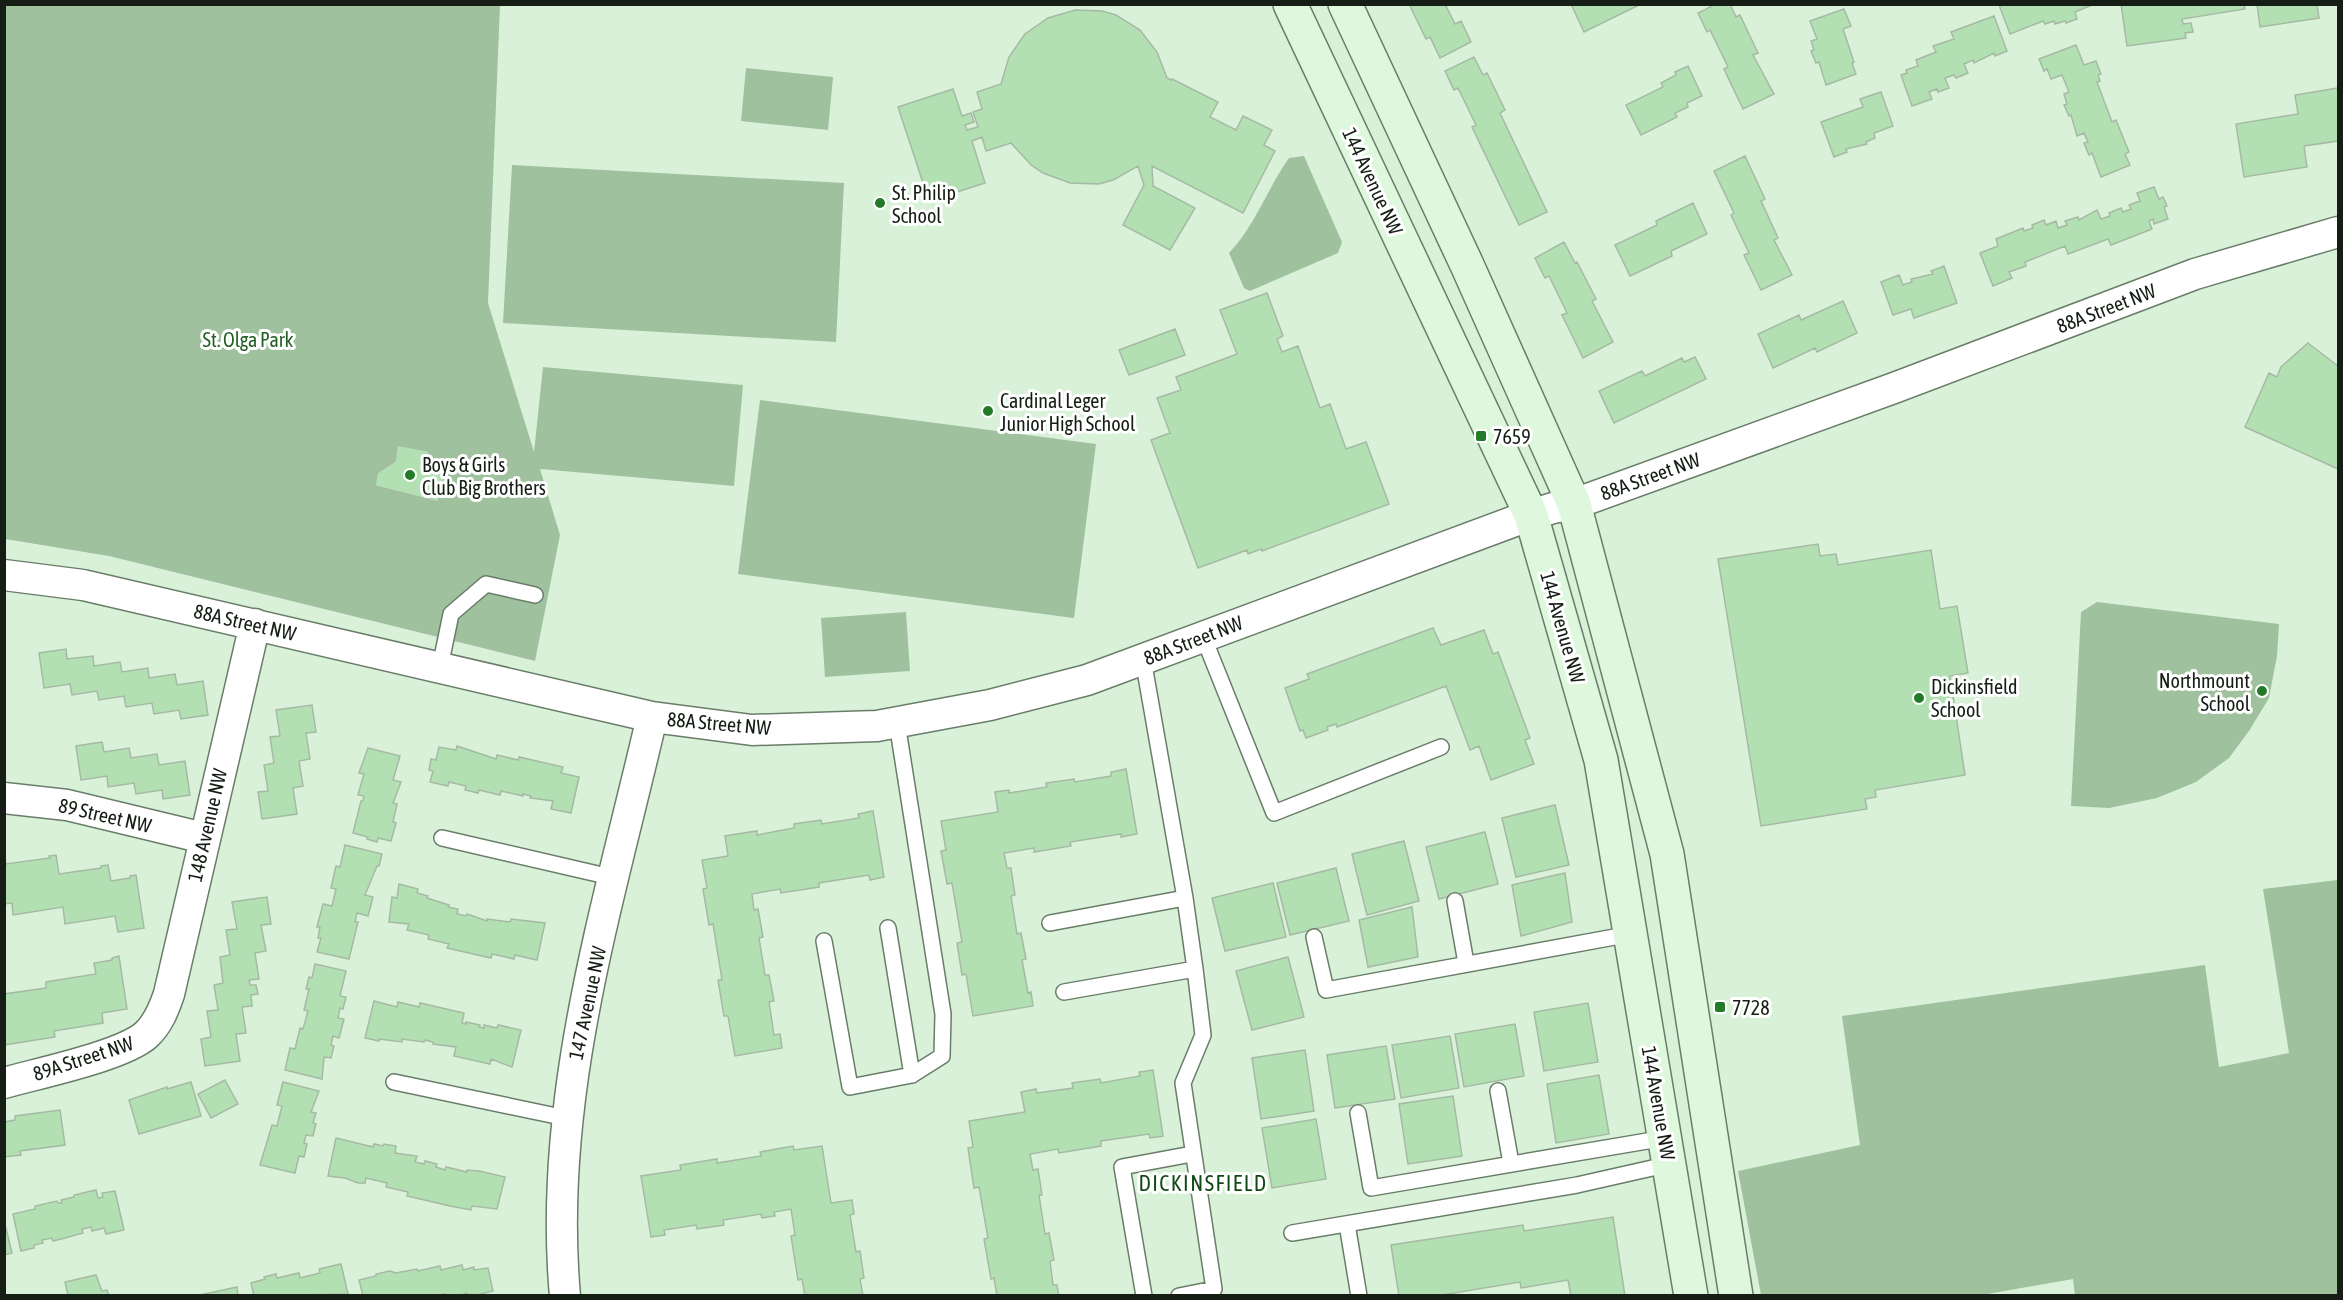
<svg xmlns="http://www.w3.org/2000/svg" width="2343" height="1300" font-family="'Asap Condensed',sans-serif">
	<rect width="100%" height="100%" fill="#daf1d9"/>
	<!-- green -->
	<path fill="#9fc19e" d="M4 5H500L488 303 534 452 543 367 743 385 734 486 540 469 560 535 535 661 109 556 5 539Z
		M746 68 833 77 828 130 741 121Z
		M1304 156 1342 242 1338 253 1250 291 1244 288 1229 253C1255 226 1267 189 1289 158Z
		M512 165 844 183 836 342 503 323Z
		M760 400 1096 444 1074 618 738 574Z
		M2097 602 2279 624 2277 656 2269 698 2249 731 2229 758 2196 782 2157 798 2109 808 2071 806 2081 612Z
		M906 612 910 671 825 677 821 618Z
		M2338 880V1295H2075L2073 1279 1982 1295H1761L1738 1171 1860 1145 1842 1016 2205 965 2219 1067 2289 1053 2263 889Z"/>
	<!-- building -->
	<path fill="#b3e0b2" stroke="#a5baa4" stroke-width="1.5" d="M1409 4H1445L1455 24 1461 21 1471 42 1440 58 1430 37 1426 39Z
		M1571 4H1639V5L1584 32Z
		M1716 4H1730L1736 17 1740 15 1758 53 1753 55 1774 94 1743 109 1724 69 1728 67 1710 30 1707 32 1698 13Z
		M2121 4H2244L2245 9 2182 19 2183 24 2191 23 2193 32 2185 33 2186 38 2127 46Z
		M2257 4H2317L2319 18 2260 27Z
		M1999 5 2000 4 2092 5 2075 12 2077 19 2066 23 2065 21 2055 24 2054 21 2045 24 2043 21 2010 34Z
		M1844 9 1851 26 1843 29 1854 62 1852 63 1856 74 1826 85 1819 62 1816 63 1811 51 1814 50 1811 41 1817 39 1810 21Z
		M1075 10 1102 11 1116 15 1140 30 1157 52 1167 78 1171 80 1172 79 1218 102 1210 117 1236 130 1243 116 1272 130 1264 145 1275 151 1243 213 1152 166 1153 186 1195 208 1170 250 1123 225 1144 185 1138 166 1113 180 1099 184 1070 183 1043 173 1031 165 1011 143 986 151 982 137 972 141 985 183 929 201 898 107 953 89 962 116 971 113 974 122 965 125 967 130 978 127 973 112 982 109 977 92 1001 84 1009 57 1025 34 1048 18Z
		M1994 16 2007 51 1995 56 1994 53 1974 63 1973 60 1964 64 1968 73 1956 78 1954 75 1945 78 1949 88 1938 92 1937 89 1929 92 1932 99 1912 106 1901 75 1907 73 1906 70 1918 66 1916 60 1936 52 1933 46 1954 39 1951 32Z
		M2076 45 2084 65 2096 61 2101 74 2098 75 2100 81 2097 82 2112 122 2116 120 2129 152 2125 154 2130 165 2101 177 2092 153 2089 155 2084 143 2088 142 2084 133 2077 136 2071 115 2069 116 2064 105 2067 104 2064 94 2069 92 2062 75 2051 79 2047 69 2044 71 2039 59Z
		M1474 57 1483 75 1487 73 1505 110 1500 113 1547 212 1519 225 1472 127 1476 125 1458 88 1454 90 1445 71Z
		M1688 66 1702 96 1687 103 1688 107 1675 113 1677 117 1641 135 1626 105 1663 87 1661 83 1676 75 1675 72Z
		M2338 88V141L2304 146 2307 167 2244 177 2236 124 2298 114 2295 95Z
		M1881 92 1893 126 1874 133 1875 138 1866 142 1867 144 1846 149 1847 152 1834 157 1821 122 1863 107 1860 99Z
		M1745 156 1765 199 1761 201 1778 238 1774 240 1792 275 1761 290 1744 255 1749 253 1731 215 1734 213 1714 171Z
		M2154 187 2159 199 2163 197 2167 206 2164 207 2168 219 2154 224 2153 219 2149 221 2152 229 2111 245 2108 239 2068 254 2065 246 2025 262 2026 266 2009 272 2012 278 1993 286 1980 253 1998 246 1996 239 2023 228 2024 231 2033 228 2032 225 2044 220 2046 225 2056 221 2058 228 2067 225 2065 221 2078 217 2079 220 2097 210 2101 219 2110 216 2109 213 2121 208 2123 212 2131 209 2129 205 2140 201 2137 193Z
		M1693 203 1707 234 1671 251 1672 256 1630 276 1615 245 1657 225 1656 221Z
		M1564 242 1575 263 1577 262 1596 299 1592 301 1613 342 1583 358 1562 315 1567 313 1549 276 1545 278 1535 258Z
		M1944 266 1957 303 1914 318 1911 309 1893 315 1881 282 1899 275 1903 285 1912 282 1911 279 1933 274 1931 271Z
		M1267 293 1283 336 1277 339 1282 352 1298 346 1320 408 1330 404 1346 449 1366 442 1389 504 1262 551 1261 549 1248 554 1247 550 1198 568 1151 440 1170 433 1157 398 1181 390 1176 377 1237 354 1220 310Z
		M1843 301 1857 333 1817 352 1815 348 1773 368 1758 334 1799 315 1801 320Z
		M1175 329 1185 355 1129 375 1119 350Z
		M2308 343 2338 366V469L2245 427 2269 373 2277 377 2281 367Z
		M1695 357 1706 379 1614 423 1599 391 1642 371 1645 376 1682 358 1684 362Z
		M397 445 429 451 426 464 437 466 445 477 438 502 375 486 377 473 395 461Z
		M1818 544 1820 556 1836 554 1838 565 1931 550 1940 609 1957 606 1968 673 1950 676 1965 775 1875 790 1876 797 1865 799 1867 809 1761 826 1718 559Z
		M1433 628 1441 645 1484 630 1493 654 1498 652 1530 738 1525 740 1534 764 1491 780 1479 746 1470 750 1446 686 1337 727 1336 724 1327 727 1328 730 1306 738 1303 730 1300 731 1285 688 1309 679 1307 674Z
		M66 649 67 659 93 656 94 666 120 662 122 672 148 668 149 678 175 674 177 685 203 681 208 715 181 719 179 710 154 714 152 703 126 707 124 696 99 700 97 691 72 695 70 684 44 688 39 653Z
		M312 705 316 732 306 733 310 759 299 761 303 786 293 788 297 814 262 819 258 792 268 791 264 765 274 763 270 737 280 736 276 710Z
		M102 742 104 752 129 748 131 758 157 754 159 765 185 761 190 795 163 799 162 790 136 794 134 783 108 787 107 776 81 780 76 746Z
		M457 746 496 759 497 755 518 760 519 757 563 767 561 773 579 777 571 813 551 809 553 801 530 798 531 796 523 794V796L501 791 500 795 479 790 478 793 465 790 466 786 449 782 448 786 430 782 433 771 429 770 431 759 436 760 439 747 456 750Z
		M368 748 400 756 393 780 401 782 393 803 397 804 393 822 396 823 391 841 378 838 377 842 367 839 368 837 353 833 361 801H363L364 796 358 795 364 774 359 773Z
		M1126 769 1137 834 1121 837V834L1070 842 1071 846 1034 852V848L1004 853 1007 868H1011L1015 895 1011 896 1017 934 1021 933 1026 959 1022 960 1028 993 1031 992 1033 1006 973 1016 966 974 962 975 957 943 962 942 952 883 947 884 941 851 946 850 941 821 998 812 995 792 1009 790V793L1047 787 1046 783 1074 779 1075 782 1111 776V772Z
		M1555 805 1569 865 1516 877 1502 818Z
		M873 811 884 877 870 880 869 875 819 883V887L781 893 780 889 752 894 754 910 758 909 763 937 759 938 765 975H769L774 1001 769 1002 774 1035 780 1034 782 1048 735 1056 728 1016H724L718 980H722L713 924 709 925 703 889 707 888 702 860 728 856 725 836 757 831V835L794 828V824L821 820 822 824 859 818 858 814Z
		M1485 832 1498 884 1439 899 1426 847Z
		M1404 841 1419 901 1367 915 1352 854Z
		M345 845 382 854 379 866H377L365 895 373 897 368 916 357 913 355 922H358L349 959 317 952 321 938H318L320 927H317L323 904 332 906 336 889 331 888 336 866 340 867Z
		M4 851 6 864 50 858 49 856 56 855 59 874 101 868V866L108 865 111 881 130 878V876L136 875 144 928 118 932 115 916 65 924 63 907 13 915 12 903 4 904Z
		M1336 868 1349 921 1290 935 1277 883Z
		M1565 873 1572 922 1521 936 1512 885Z
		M1273 883 1286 937 1225 951 1212 898Z
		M399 884 418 889 417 893 428 896 427 898 449 905 448 907 458 909 457 914 466 916 467 914 487 921V919L510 922 511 919 545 923 537 960 515 955 514 959 492 954 491 958 447 948 449 944 428 939 429 935 407 930 409 924 389 922 392 897 397 898Z
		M267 897 271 924 261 925 266 951 255 953 259 979 249 980 250 985H256L258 994 251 995 252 1006 242 1007 246 1033 236 1034 240 1061 205 1066 201 1039 211 1037 207 1011 218 1010 214 985 223 983 220 957 230 955 226 930 237 929 232 902Z
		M1412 907 1418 957 1368 967 1359 920Z
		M119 956 127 1009 102 1013 103 1023 54 1031 55 1037 4 1045V994L46 988V982L96 974 94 963 112 960V958Z
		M1288 957 1304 1017 1252 1030 1236 971Z
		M315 964 346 971 340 996 346 997 343 1009 340 1008 338 1018 344 1019 339 1038 333 1036 331 1045 334 1046 331 1058 324 1057 322 1079 285 1070 290 1048 295 1049 300 1028 303 1029 308 1011 304 1010 309 989H306L309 977 312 978Z
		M374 1001 397 1007 398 1002 419 1007 420 1003 464 1013 462 1023 466 1024V1022L480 1025 479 1027 484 1028V1025L497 1028 498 1025 521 1030 512 1067 491 1059 490 1064 454 1056 456 1047 433 1044V1042L424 1040V1042L402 1039V1042L379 1039V1041L365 1038Z
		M1588 1003 1598 1062 1544 1071 1534 1012Z
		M1515 1024 1524 1076 1464 1087 1455 1034Z
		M1450 1036 1459 1088 1401 1098 1392 1045Z
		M1386 1046 1395 1099 1335 1108 1327 1055Z
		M1305 1050 1314 1111 1261 1119 1252 1058Z
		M1153 1070 1163 1136 1150 1138 1149 1134 1101 1141V1146L1059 1153 1058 1149 1030 1154 1033 1170 1038 1169 1042 1195H1039L1045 1234 1049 1233 1054 1260 1050 1261 1053 1285H1057L1059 1296H997L994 1278 991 1279 984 1239 988 1238 979 1187 974 1188 968 1148 973 1147 969 1121 1025 1112 1021 1092 1036 1089 1037 1093 1073 1088 1072 1083 1100 1079 1101 1083 1140 1076 1139 1072Z
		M1599 1075 1609 1134 1556 1143 1547 1084Z
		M225 1080 238 1104 211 1118 198 1094Z
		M191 1082 201 1116 139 1134 129 1100 167 1087V1089Z
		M283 1082 319 1091 311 1112 316 1113 313 1123 316 1124 313 1136 306 1135 304 1143 307 1144 304 1157 299 1156 295 1173 260 1165 272 1125 277 1126 282 1106 277 1105Z
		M1453 1096 1462 1156 1408 1164 1399 1104Z
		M60 1110 65 1145 20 1151 21 1155 4 1157V1122L15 1120V1116Z
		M1316 1119 1326 1179 1272 1188 1262 1128Z
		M336 1138 373 1147 374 1144 383 1146 384 1144 396 1146 395 1153 417 1156 415 1162 424 1164 425 1161 437 1164 436 1167 445 1170 446 1167 467 1172V1170L479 1171 505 1177 497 1209 472 1206 471 1210 450 1206 407 1196 408 1192 386 1187 387 1183 366 1178 365 1183H358L345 1178 328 1176Z
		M793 1146 794 1150 822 1146 831 1203 852 1200 854 1214 850 1215 856 1252 860 1251 864 1278 860 1279 863 1296H805L802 1279 798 1280 791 1236 795 1235 791 1209 774 1212 775 1216 762 1218 761 1214 723 1220 724 1225 697 1229 696 1225 664 1230 665 1235 651 1237 641 1176 681 1170 680 1165 717 1159V1163L761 1156 760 1152Z
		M96 1190 98 1198 103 1197 102 1193 115 1191 124 1230 106 1234 104 1228 92 1231 91 1227 82 1229 83 1233 65 1238 53 1241 52 1238 42 1240 43 1243 34 1245V1248L21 1251 13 1214 35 1209V1206L57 1201 58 1203H62L61 1200 74 1197V1195Z
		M1613 1217 1625 1296H1571L1568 1280 1521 1288 1520 1282 1436 1296H1399L1391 1245 1523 1225 1524 1231Z
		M4 1220 12 1253 4 1255Z
		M341 1264 348 1294 254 1296 251 1283 265 1279 264 1277 276 1274 277 1278 299 1273 300 1278 320 1273 319 1269Z
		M462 1265 463 1270 474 1267V1270L488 1268 493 1291 473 1296H468L467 1293 458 1296H445V1294L436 1296H363L359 1280 376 1276V1274L390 1271 396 1273 417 1269 418 1271 440 1266 441 1270Z
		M96 1275 102 1291 107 1290 109 1296H68L65 1282Z
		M237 1287 238 1296H201L200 1295Z"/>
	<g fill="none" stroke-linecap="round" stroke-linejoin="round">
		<!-- lane casing -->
		<g stroke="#697d68" stroke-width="18">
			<path id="lane" d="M1203 636 1274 813 1441 747
				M440 667 451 614 486 584 535 595
				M442 838 615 878
				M1455 901 1466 963
				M1050 923 1185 898
				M888 928 912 1075
				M1314 937 1326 990 1631 934
				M824 941 850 1087 912 1075 942 1056 943 1014 897 723
				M1064 992 1195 969 1185 898 1143 659
				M394 1082 566 1118
				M1498 1091 1511 1163
				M1358 1113 1371 1188 1665 1138
				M1347 1224 1359 1296
				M1292 1233 1577 1185 1670 1164
				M1144 1296 1122 1167 1192 1154
				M1179 1296 1214 1289 1183 1083 1203 1035 1195 969"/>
		</g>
		<!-- street casing -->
		<g stroke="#697d68" stroke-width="33">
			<path id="street" d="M4 575 83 585 652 717 752 730 877 726 990 705 1087 680 1531 515 1553 508 1574 504 1894 388 2195 274 2338 232
				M4 798 67 805 204 838
				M4 1083C39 1073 122 1056 146 1035 158 1024 164 1009 169 994L255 624
				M565 1296C547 1098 608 907 652 717"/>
		</g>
		<!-- secondary casing -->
		<g stroke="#697d68" stroke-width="36">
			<path id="secondary" d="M1290 4 1531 515 1601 760 1691 1296
				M1345 4 1467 265 1574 504 1667 854 1736 1296"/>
		</g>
		<!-- lane -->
		<use href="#lane" stroke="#fff" stroke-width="15"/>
		<!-- street -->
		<use href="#street" stroke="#fff" stroke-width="30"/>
		<!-- secondary -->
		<use href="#secondary" stroke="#def8de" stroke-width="33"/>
	</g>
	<!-- markers -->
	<g fill="#237b29" stroke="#fff" stroke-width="2">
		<circle cx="880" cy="203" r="6"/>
		<circle cx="988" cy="411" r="6"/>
		<rect x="1475" y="430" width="12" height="12" rx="3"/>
		<circle cx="410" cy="475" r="6"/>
		<circle cx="2262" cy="691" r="6"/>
		<circle cx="1919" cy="698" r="6"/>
		<rect x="1714" y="1001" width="12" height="12" rx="3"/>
	</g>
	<g text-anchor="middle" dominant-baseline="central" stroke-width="6" stroke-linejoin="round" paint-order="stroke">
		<!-- street labels -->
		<g font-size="20" fill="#151d15" stroke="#fff">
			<text transform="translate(1373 181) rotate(65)">144 Avenue NW</text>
			<text transform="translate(2106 308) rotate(-21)">88A Street NW</text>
			<text transform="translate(1650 476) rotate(-20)">88A Street NW</text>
			<text transform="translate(245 622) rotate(13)">88A Street NW</text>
			<text transform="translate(1563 627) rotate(74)">144 Avenue NW</text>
			<text transform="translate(1193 640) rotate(-21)">88A Street NW</text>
			<text transform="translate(719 723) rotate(5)">88A Street NW</text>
			<text transform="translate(105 815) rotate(13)">89 Street NW</text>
			<text transform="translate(207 825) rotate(-77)">148 Avenue NW</text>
			<text transform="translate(587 1003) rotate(-78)">147 Avenue NW</text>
			<text transform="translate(83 1058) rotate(-18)">89A Street NW</text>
			<text transform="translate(1659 1103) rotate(80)">144 Avenue NW</text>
		</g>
		<!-- poi labels -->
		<g font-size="20" fill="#151d15" stroke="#fff" text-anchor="start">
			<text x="892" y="192">St. Philip<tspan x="892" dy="23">School</tspan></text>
			<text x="1000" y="400">Cardinal Leger<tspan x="1000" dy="23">Junior High School</tspan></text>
			<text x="1493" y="436">7659</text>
			<text x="422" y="464">Boys &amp; Girls<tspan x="422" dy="23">Club Big Brothers</tspan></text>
			<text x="2250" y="680" text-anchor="end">Northmount<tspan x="2250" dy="23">School</tspan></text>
			<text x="1931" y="686">Dickinsfield<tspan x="1931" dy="23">School</tspan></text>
			<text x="1732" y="1007">7728</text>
		</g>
		<!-- park labels -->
		<g font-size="20" fill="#246026" stroke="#fff">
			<text x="248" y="339">St. Olga Park</text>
		</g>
		<!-- quarter labels -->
		<g font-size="22" letter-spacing="1.5" fill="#114915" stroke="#fff">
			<text x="1203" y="1183">DICKINSFIELD</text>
		</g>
	</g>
	<!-- border -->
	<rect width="2343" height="1300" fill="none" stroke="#151d15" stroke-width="12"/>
</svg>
